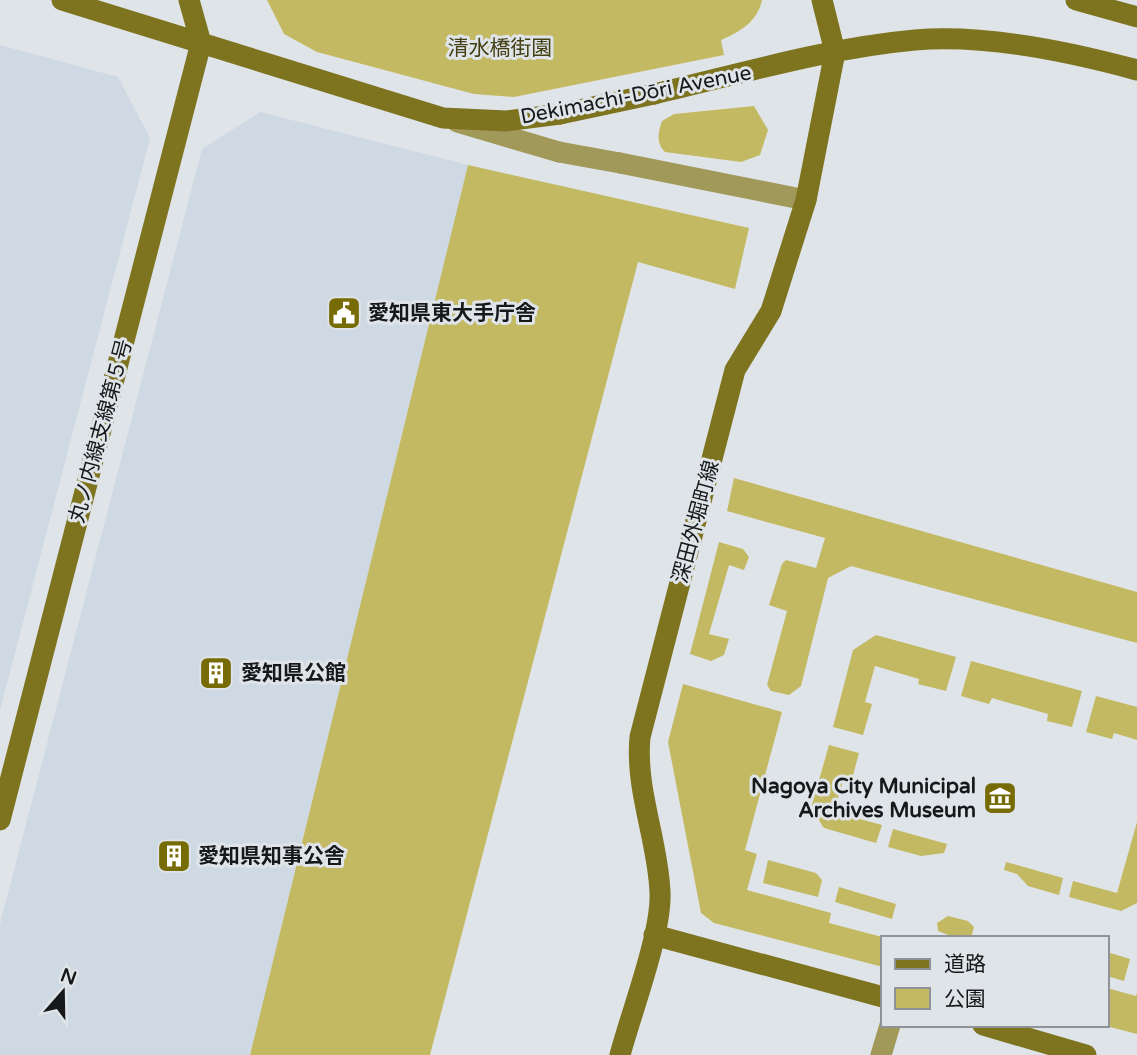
<svg xmlns="http://www.w3.org/2000/svg" width="1137" height="1055" font-family="'Varela Round','Noto Sans JP',sans-serif">
	<rect width="100%" height="100%" fill="#dfe4e9"/>
	<!-- built -->
	<path fill="#ced9e3" d="M0 45 118 77 150 138 0 710Z
		M260 112 468 165 250 1055H0V924L202 149Z"/>
	<!-- green -->
	<path fill="#c4b963" d="M267 0H762C758 21 740 32 721 40L724 55 514 97 474 94 317 52 284 34Z
		M754 106 768 130 760 155 741 162 665 152C656 143 658 132 662 121L674 114Z
		M468 165 749 228 735 289 638 262 430 1055H250Z
		M734 478 1137 592V643L851 566 828 578 801 686 789 695 771 691 767 685 787 611 769 605 782 564 786 560 816 568 825 538 727 511Z
		M719 542 743 549 749 557 744 570 729 565 709 634 729 639 724 655 711 661 690 654Z
		M876 635 956 657 946 691 918 684 919 679 875 666 865 702 872 704 863 735 833 727 853 650Z
		M971 661 1082 691 1072 727 1047 721 1048 714 992 698 989 704 961 696Z
		M683 684 782 712 745 850 757 854 747 890 831 913 829 923 886 938 883 967 714 923 701 913 668 742Z
		M1096 696 1137 707V740L1114 733 1112 739 1086 732Z
		M829 745 859 753 851 783 843 781 834 812 882 825 876 843 824 828 811 808Z
		M1137 822V903L1121 911 1069 897 1073 881 1117 893Z
		M893 829 947 844 944 853 921 856 888 847Z
		M768 860 816 873 822 880 818 897 763 883Z
		M1006 862 1063 878 1059 895 1028 886 1017 874 1004 870Z
		M839 887 896 904 892 919 835 902Z
		M948 916 968 921 974 927 971 938H956L938 931 937 923Z
		M1107 952 1130 959 1124 981 1107 976Z
		M1107 988 1136 996 1137 993V1034L1102 1025H1107Z"/>
	<g fill="none" stroke-linecap="round" stroke-linejoin="round">
		<!-- street -->
		<path stroke="#a19959" stroke-width="21" d="M457 122 559 152
			M620 163 806 200
			M881 1055 890 1025"/>
		<!-- secondary -->
		<path stroke="#7e731f" stroke-width="21" d="M62 0 443 118 506 121 560 114
			M1076 0 1137 17
			M654 94C740 74 827 48 915 40 984 34 1071 52 1137 70
			M0 820 201 43 189 0
			M654 935 883 997
			M983 1025 1086 1055
			M620 1055C631 1013 662 933 660 892 658 840 635 790 640 737L735 370 771 311 806 200 835 52 822 0"/>
		<!-- street-bridge -->
		<path stroke="#a19959" stroke-width="21" d="M559 152 620 163"/>
		<!-- secondary-bridge -->
		<path stroke="#7e731f" stroke-width="21" d="M560 114 654 94"/>
	</g>
	<!-- icons -->
	<defs>
		<g id="civic-square" transform="scale(1.75)"><rect x="-9" y="-9" width="18" height="18" rx="4" fill="#776b04" stroke="#dfe4e9"/><path d="M-.6-6.5H3V-4.5H.6V-3L4-1V1h2V6H-6V1h2V-1L-.6-3ZM-1.2 2.5V6h2.4V2.5Z" fill="#fff"/></g>
		<g id="building-square" transform="scale(1.75)"><rect x="-9" y="-9" width="18" height="18" rx="4" fill="#776b04" stroke="#dfe4e9"/><path d="M-4-6H4V6H1V3H-1V6H-4ZM-2.5-4.3h1.7v1.8h-1.7ZM.8-4.3h1.7v1.8H.8ZM-2.5-1h1.7V.8h-1.7ZM.8-1h1.7V.8H.8Z" fill="#fff"/></g>
		<g id="museum-square" transform="scale(1.75)"><rect x="-9" y="-9" width="18" height="18" rx="4" fill="#776b04" stroke="#dfe4e9"/><path d="M0-6L6-3V-2H-6V-3ZM-5-1h2V3h-2ZM-1-1h2V3h-2ZM3-1h2V3H3ZM-6 4H6V6H-6Z" fill="#fff"/></g>
	</defs>
	<g fill-rule="evenodd">
		<use href="#civic-square" x="344" y="313"/>
		<use href="#building-square" x="216" y="673"/>
		<use href="#museum-square" x="1000" y="798"/>
		<use href="#building-square" x="174" y="856"/>
	</g>
	<g text-anchor="middle" dominant-baseline="central" stroke-width="6" stroke-linejoin="round" paint-order="stroke">
		<!-- park labels -->
		<g font-size="21" fill="#454013" stroke="#dfe4e9">
			<text x="500" y="48">清水橋街園</text>
		</g>
		<!-- street labels -->
		<g font-size="21" fill="#16181a" stroke="#dfe4e9">
			<text transform="translate(636 95) rotate(-11)">Dekimachi-Dōri Avenue</text>
			<text transform="translate(101 431) rotate(-75)">丸ノ内線支線第５号</text>
			<text transform="translate(696 522) rotate(-75)">深田外堀町線</text>
		</g>
		<!-- poi labels -->
		<g font-size="21" font-weight="bold" fill="#16181a" stroke="#dfe4e9" text-anchor="start">
			<text x="368" y="313">愛知県東大手庁舎</text>
			<text x="241" y="673">愛知県公館</text>
			<text x="976" y="786" text-anchor="end">Nagoya City Municipal<tspan x="976" dy="24">Archives Museum</tspan></text>
			<text x="198" y="856">愛知県知事公舎</text>
		</g>
	</g>
	<!-- legend -->
	<rect x="881" y="936" width="228" height="91" fill="#dfe4e9" stroke="#8f9296" stroke-width="2"/>
	<rect x="895" y="959" width="35" height="10" fill="#7e731f" stroke="#8f9296" stroke-width="2"/>
	<text x="944" y="971" font-size="21" fill="#16181a">道路</text>
	<rect x="895" y="988" width="35" height="21" fill="#c4b963" stroke="#8f9296" stroke-width="2"/>
	<text x="944" y="1006" font-size="21" fill="#16181a">公園</text>
	<!-- north arrow -->
	<g transform="translate(63 992) rotate(20)" stroke="#dfe4e9" stroke-width="5" paint-order="stroke">
	<path d="M0-5L12 26L0 18L-12 26Z" fill="#16181a"/>
	<text y="-10" font-size="19" font-weight="bold" text-anchor="middle" fill="#16181a">N</text>
	</g>
</svg>
